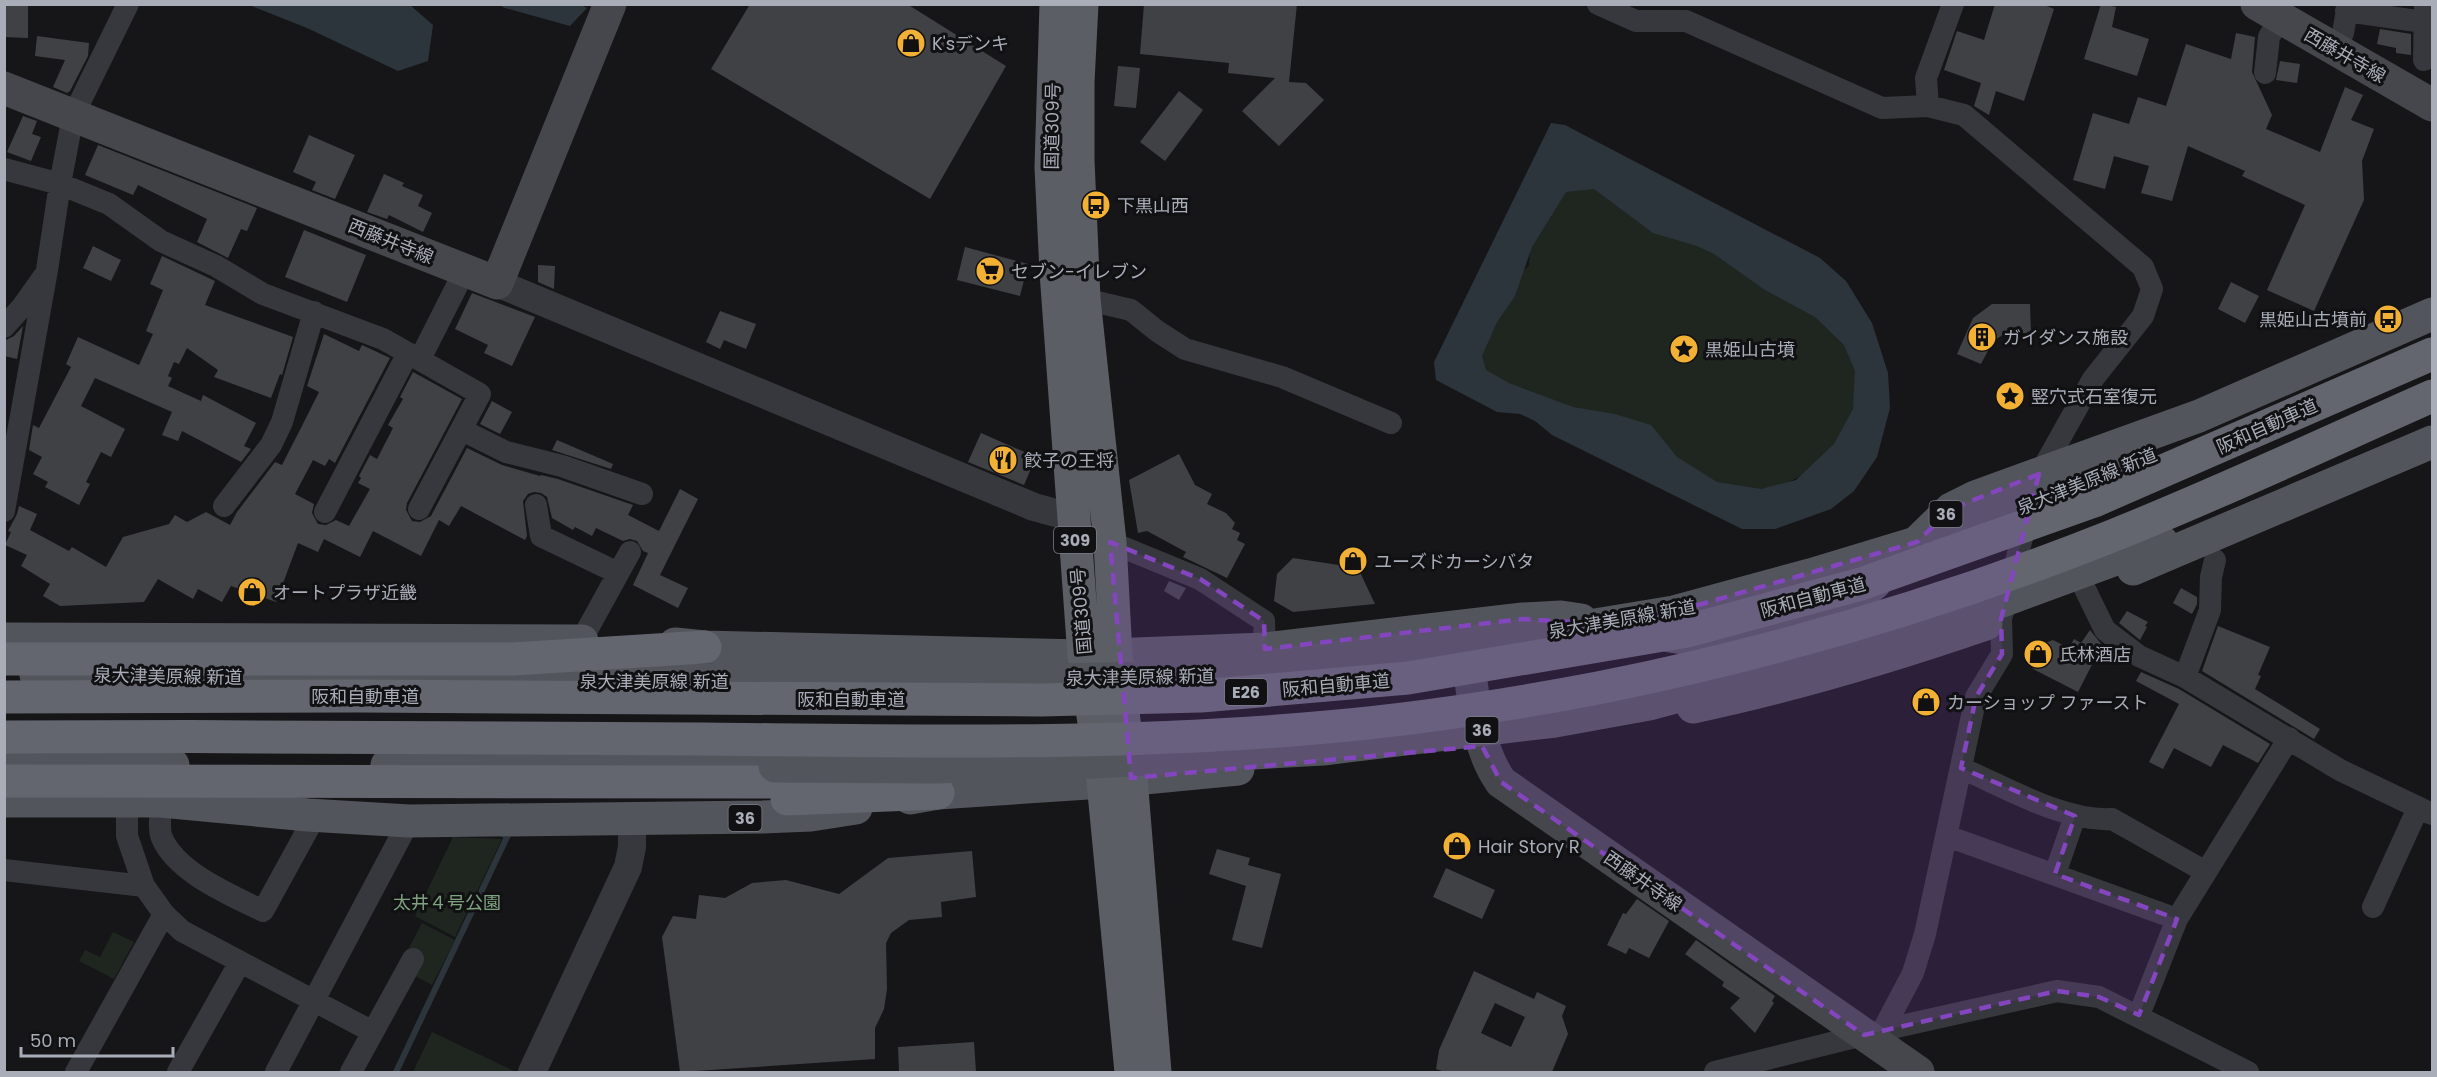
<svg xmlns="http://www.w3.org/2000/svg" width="2437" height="1077" font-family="Poppins,'Noto Sans JP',sans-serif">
	<rect width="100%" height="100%" fill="#161618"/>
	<!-- green -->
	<path fill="#1e261f" d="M1570 174 1696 230 1826 312 1860 360 1862 408 1825 463 1768 493 1704 480 1590 414 1485 379 1474 342 1508 281 1529 266 1531 229Z
		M453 837 502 839 455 937 415 916Z
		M422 923 455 940 432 985 415 976 405 955Z
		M113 932 134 942 114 979 79 961 85 950 100 957Z
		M432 1032 514 1071 513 1072H413Z"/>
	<!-- water -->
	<path fill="#2c353c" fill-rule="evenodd" d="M579 4 587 8 570 26 505 8 499 5Z
		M249 5H410L433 25 428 61 398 71 307 28Z
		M1551 123 1565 125 1820 258 1846 281 1872 323 1888 373 1890 408 1877 457 1854 491 1831 509 1775 529H1742L1552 435 1535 421 1520 414 1497 412 1436 380 1434 362ZM1594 189 1653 233 1697 246 1714 254 1765 290 1815 317 1844 345 1855 371 1853 409 1834 444 1796 480 1761 489 1717 482 1677 457 1651 425 1615 414 1573 407 1509 383 1486 370 1482 356 1497 322 1515 296 1532 247 1566 192Z"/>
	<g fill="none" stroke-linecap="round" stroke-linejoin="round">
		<!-- stream -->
		<path stroke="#2c353c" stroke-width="6" d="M396 1072 508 835H504"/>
	</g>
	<!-- building -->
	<path fill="#404145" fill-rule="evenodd" d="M4 4H28V38L4 37Z
		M750 4H907L1006 66 930 199 711 69Z
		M1144 4H1297L1289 82 1306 83 1324 100 1279 146 1242 111 1275 78 1228 73 1229 63 1140 54Z
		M1995 4H2042L2054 9 2024 101 1996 91 1989 115 1974 106 1981 83 1944 70 1957 31 1984 40Z
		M2101 4 2116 7 2112 27 2149 39 2137 76 2084 59Z
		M2380 29 2411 34V55L2396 53V48L2377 44Z
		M2236 33 2255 37 2252 72 2272 115 2266 129 2320 152 2345 87 2363 95 2351 120 2374 129 2362 161 2364 200 2314 311 2267 290 2305 205 2242 176 2245 171 2188 146 2172 201 2141 193 2149 166 2114 156 2105 189 2073 180 2093 113 2129 124 2138 97 2166 106 2186 44 2231 59Z
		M37 36 89 43 88 56 70 91 67 93 53 87 65 60 35 56Z
		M2280 61 2300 64 2297 83 2276 80Z
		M1118 66 1140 68 1136 108 1114 106Z
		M1179 91 1203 110 1165 161 1140 142Z
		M23 116 37 121 32 134 41 137 31 161 7 152Z
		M309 135 355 155 335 199 312 190 316 182 293 172Z
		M98 145 257 208 247 231 241 229 228 258 197 242 207 219 138 185 133 195 85 175Z
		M384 174 404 183 402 186 423 195 418 206 432 213 423 232 389 215 387 219 367 212Z
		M304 230 366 255 347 302 285 277Z
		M93 246 121 260 111 281 83 268Z
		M965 247 1028 264 1020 296 957 280Z
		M162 256 215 281 205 305 293 337 282 375 280 374 271 398 214 377 218 370 187 348 179 364 174 362 168 376 172 378 168 386 201 401 203 395 256 423 244 446 251 449 241 462 182 431 178 441 162 435 172 412 95 378 81 406 125 429 111 457 101 452 86 482 90 484 79 505 45 487 48 482 33 474 42 457 29 450 33 425 39 428 71 367 66 364 78 337 139 365 153 334 146 331 163 290 150 284Z
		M538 265 555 266 554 289 538 282Z
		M2231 282 2259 296 2245 323 2218 309Z
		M472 293 535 317 512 366 484 353 488 345 455 329Z
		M1992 304H2030L2031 333H2006L1993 341 1981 364 1957 354 1973 318Z
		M720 311 756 324 746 349 724 340 720 349 706 342Z
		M23 326 17 359 4 356 6 340 14 336Z
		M324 334 359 351 362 345 390 358 335 463 329 459 325 466 313 460 295 494 314 504 312 513 318 524 326 525 336 520 349 526 370 489 358 483 361 478 359 476 370 455 377 459 393 428 388 425 403 399 400 397 413 372 462 399 407 503 406 510 412 521 420 522 431 516 467 448 502 465 540 476 541 475 558 479 633 505 628 515 659 531 680 489 698 499 660 575 688 588 678 608 633 585 648 553 643 551 637 541 630 539 623 541 596 528 592 536 575 527 573 530 552 518 547 497 541 493 534 492 528 494 523 501 527 536 525 540 461 506 449 526 439 520 421 556 373 531 360 557 324 539 318 552 298 543 276 602 231 586 222 602 198 589 193 599 158 579 144 602 60 606 43 596 50 584 21 566 27 555 5 545 11 532 8 531 17 514 19 506 37 514 30 530 69 551 72 547 106 567 123 537 169 524 175 515 187 522 206 512 230 525 237 512 275 462 282 465 307 416 319 392 307 386Z
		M492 401 512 412 500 434 480 424Z
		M981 433 1036 457 1024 485 968 462Z
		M557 440 613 464 611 469 552 450Z
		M1179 454 1195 485 1212 494 1207 504 1226 513 1235 523 1232 529 1240 533 1237 540 1245 544 1227 578 1183 557 1186 552 1147 531 1138 533 1129 480Z
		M1293 558 1358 568 1375 604 1293 612 1274 601 1277 574Z
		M1169 581 1186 588 1179 600 1164 591Z
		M2181 588 2197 597V604L2192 614 2173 603Z
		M2127 611 2148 622 2145 626 2147 627 2140 640 2119 623Z
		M2218 626 2270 647 2258 675 2261 676 2255 689 2320 729 2314 739 2202 671Z
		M2090 630 2102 645 2078 692 2033 669 2026 650 2053 640 2069 648 2074 639 2081 643Z
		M2141 672 2179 689 2270 744 2258 763 2223 745 2211 767 2174 748 2163 769 2149 762 2179 704 2136 681Z
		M1217 849 1250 858 1248 865 1281 874 1262 948 1232 940 1246 886 1209 874Z
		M972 851 976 897 941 902 942 917 909 920 891 933 886 943 887 989 884 1009 875 1028V1059L680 1072 662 937 673 916 696 919 699 895 725 898 752 883 786 880 839 894 888 858Z
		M1446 868 1495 890 1482 919 1433 897Z
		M1637 899 1669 921 1649 958 1629 948 1626 954 1607 945 1623 913 1626 914Z
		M1696 940 1775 996 1772 1001 1774 1003 1755 1033 1730 1008 1740 998 1722 986 1724 982 1685 954Z
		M1474 971 1534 999 1537 992 1566 1006 1562 1016 1568 1034 1552 1072H1445L1436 1069 1439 1050ZM1495 1003 1525 1017 1511 1047 1481 1033Z
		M974 1042 976 1072H899L898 1047Z"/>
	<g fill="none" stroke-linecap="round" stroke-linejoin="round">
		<!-- minor -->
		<path stroke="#37383d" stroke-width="22" d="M1598 4 1636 21H1686L1882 108 1928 106 1964 115 2143 267 2152 289 2143 316 2093 379 2038 477
			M2346 11 2424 22
			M2334 49 2343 33 2348 4
			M2424 60 2425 4
			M2265 73 2269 37 2280 18
			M1928 106 1926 78 1953 4
			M4 169 60 184 109 204 161 241 216 266 263 294 383 339 480 394 419 509
			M1084 299 1131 310 1157 331 1185 349 1282 377 1391 423
			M4 327 22 307 44 276
			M420 359 465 270
			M462 430 506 452 562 466 642 494
			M536 505 541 536 618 573
			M224 506 271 445 282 422 314 312
			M4 511 47 270 60 184 73 116 128 4
			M325 512 408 353
			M1110 542 1200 579 1264 621 1265 649
			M2084 587 2105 630 2139 656 2185 677 2340 770 2432 814
			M581 641 630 552
			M2185 677 2210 610 2211 577 2215 560
			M1961 768C2005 787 2064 822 2112 819L2206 872
			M127 800V836L144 886 164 914 182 931 373 1032
			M161 801C161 812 158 829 162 838 177 873 231 895 263 911L308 829V815
			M1947 836 2177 919
			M4 870 144 886
			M2055 874 2075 816
			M2373 907 2418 808
			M2139 1015 2177 919 2289 738
			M1883 1030 1913 973 1925 934 1976 697 2002 654 2001 619 2028 515
			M76 1072 164 914
			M178 1072 240 962
			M276 1072 409 821
			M351 1072 413 959
			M1715 1072 1883 1030 2057 991 2099 997 2248 1072"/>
		<!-- tertiary -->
		<path stroke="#37383d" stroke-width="28" d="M497 283 1034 507 1074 518
			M532 1072 628 867 632 847V818"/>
		<!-- secondary -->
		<path stroke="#45474d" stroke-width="33" d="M2257 4 2432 105
			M4 88 497 283 610 4
			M1466 640C1473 687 1473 742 1501 782L1918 1072"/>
		<!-- primary -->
		<path stroke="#53555c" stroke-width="33" d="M1910 549 1951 509 1975 497 2199 416 2432 314
			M2133 569 2432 442
			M1670 636C1741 648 1820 630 1875 583
			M4 639 582 641
			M675 644 705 647 1084 656 1265 649 1523 619 1561 617 1581 620
			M36 675 577 681 755 680
			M1693 707C1793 686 1890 657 1986 624
			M4 762 173 765
			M387 765 767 766
			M910 798 938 793 1103 782 1238 769
			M4 801H161L308 815 409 821 762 817 811 815 856 808"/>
		<!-- trunk -->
		<path stroke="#5b5e65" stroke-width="33" d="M1056 4 1051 167 1056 272 1084 656 1103 782 1131 1072
			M1082 4 1078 82V160L1084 299 1110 542 1116 655 1131 778 1155 1072"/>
		<!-- motorway -->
		<path stroke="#63666e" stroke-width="33" d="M4 659H513L705 647
			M4 781 776 782 818 778
			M787 799 938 793"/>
		<!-- primary-bridge -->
		<path stroke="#53555c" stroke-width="33" d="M755 680 921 683 1198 677 1314 669 1401 657 1674 612 1810 575 1992 520 2131 465
			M775 766 935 767 1093 762 1323 749 1555 721 1649 704 1810 661 1967 614 2162 542"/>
		<!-- motorway-bridge -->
		<path stroke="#63666e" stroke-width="33" d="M4 697 358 696 1041 700 1201 696 1408 678 1687 631 1861 584 2094 501 2432 354
			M4 737C237 736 470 737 703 739 911 741 1120 746 1327 727 1417 719 1509 705 1598 688 1774 653 1946 602 2112 536 2220 493 2326 443 2432 396"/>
	</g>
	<!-- marked area -->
	<path fill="#8446be" fill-opacity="0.2" stroke="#8446be" stroke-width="4.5" stroke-dasharray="12 8" stroke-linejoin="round" d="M2039 474 2001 619 2002 654 1976 697 1961 768 2075 816 2055 874 2177 919 2139 1015 2099 997 2057 991 1864 1035 1501 782 1482 746 1131 778 1110 542 1200 579 1264 621 1265 649 1523 619 1603 624 1674 612 1917 542 1951 509Z"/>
	<!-- icons -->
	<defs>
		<g id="shop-disc" transform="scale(1.5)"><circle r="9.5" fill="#f2b134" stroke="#111113"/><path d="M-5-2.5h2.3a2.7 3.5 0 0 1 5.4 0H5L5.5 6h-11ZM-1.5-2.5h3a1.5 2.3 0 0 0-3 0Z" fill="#111"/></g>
		<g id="bus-disc" transform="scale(1.5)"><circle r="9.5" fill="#f2b134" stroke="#111113"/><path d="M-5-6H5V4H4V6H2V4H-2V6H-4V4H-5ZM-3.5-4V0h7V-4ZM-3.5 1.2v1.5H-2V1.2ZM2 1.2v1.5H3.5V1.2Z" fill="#111"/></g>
		<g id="supermarket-disc" transform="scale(1.5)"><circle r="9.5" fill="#f2b134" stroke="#111113"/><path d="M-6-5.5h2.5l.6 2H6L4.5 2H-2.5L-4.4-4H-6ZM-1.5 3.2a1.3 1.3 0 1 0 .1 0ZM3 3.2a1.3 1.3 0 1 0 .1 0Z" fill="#111"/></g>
		<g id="building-disc" transform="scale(1.5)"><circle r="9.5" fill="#f2b134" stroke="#111113"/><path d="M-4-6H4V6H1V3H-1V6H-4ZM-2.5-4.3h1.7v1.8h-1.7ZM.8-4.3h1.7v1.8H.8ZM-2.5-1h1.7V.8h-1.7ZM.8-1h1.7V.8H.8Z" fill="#111"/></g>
		<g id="sight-disc" transform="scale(1.5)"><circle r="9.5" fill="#f2b134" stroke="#111113"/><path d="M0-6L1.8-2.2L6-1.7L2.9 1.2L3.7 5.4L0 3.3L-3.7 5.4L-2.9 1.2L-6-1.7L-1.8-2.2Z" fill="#111"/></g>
		<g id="restaurant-disc" transform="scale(1.5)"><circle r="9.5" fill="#f2b134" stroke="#111113"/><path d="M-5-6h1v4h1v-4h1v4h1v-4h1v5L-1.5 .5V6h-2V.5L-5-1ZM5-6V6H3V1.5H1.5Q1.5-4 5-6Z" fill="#111"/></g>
	</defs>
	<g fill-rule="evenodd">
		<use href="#shop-disc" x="911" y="43"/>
		<use href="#bus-disc" x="1096" y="205"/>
		<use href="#supermarket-disc" x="990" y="271"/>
		<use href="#bus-disc" x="2388" y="319"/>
		<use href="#building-disc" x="1982" y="337"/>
		<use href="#sight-disc" x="1684" y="349"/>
		<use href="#sight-disc" x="2010" y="396"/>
		<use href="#restaurant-disc" x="1003" y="460"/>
		<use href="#shop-disc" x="1353" y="561"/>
		<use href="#shop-disc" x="252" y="592"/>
		<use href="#shop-disc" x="2038" y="654"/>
		<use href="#shop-disc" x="1926" y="702"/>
		<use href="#shop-disc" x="1457" y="846"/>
	</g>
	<g text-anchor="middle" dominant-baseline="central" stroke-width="6" stroke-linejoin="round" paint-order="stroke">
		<!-- shield labels -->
		<g fill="#111113" stroke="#7b7e86" stroke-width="1.5">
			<rect x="1929.5" y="501" width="33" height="26" rx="4.5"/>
			<rect x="1054" y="527" width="42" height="26" rx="4.5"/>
			<rect x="1225" y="679" width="42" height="26" rx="4.5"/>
			<rect x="1465.5" y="717" width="33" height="26" rx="4.5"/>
			<rect x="728.5" y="805" width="33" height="26" rx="4.5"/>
		</g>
		<g font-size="16" font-weight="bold" fill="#a8adb8">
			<text x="1946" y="514">36</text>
			<text x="1075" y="540">309</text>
			<text x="1246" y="692">E26</text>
			<text x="1482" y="730">36</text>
			<text x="745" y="818">36</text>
		</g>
		<!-- poi labels -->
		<g font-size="18" fill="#a8adb8" stroke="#111113" text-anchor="start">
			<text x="932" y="43">K'sデンキ</text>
			<text x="1117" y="205">下黒山西</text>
			<text x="1011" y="271">セブン-イレブン</text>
			<text x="2367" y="319" text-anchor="end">黒姫山古墳前</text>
			<text x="2003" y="337">ガイダンス施設</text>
			<text x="1705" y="349">黒姫山古墳</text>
			<text x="2031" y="396">竪穴式石室復元</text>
			<text x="1024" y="460">餃子の王将</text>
			<text x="1374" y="561">ユーズドカーシバタ</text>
			<text x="273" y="592">オートプラザ近畿</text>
			<text x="2059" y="654">氏林酒店</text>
			<text x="1947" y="702">カーショップ ファースト</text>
			<text x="1478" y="846">Hair Story R</text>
		</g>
		<!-- street labels -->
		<g font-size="18" fill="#a8adb8" stroke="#111113">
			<text transform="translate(2345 55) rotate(30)">西藤井寺線</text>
			<text transform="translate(1052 126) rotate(-89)">国道309号</text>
			<text transform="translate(391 241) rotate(22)">西藤井寺線</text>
			<text transform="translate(2267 426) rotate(-24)">阪和自動車道</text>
			<text transform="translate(2087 481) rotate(-22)">泉大津美原線 新道</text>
			<text transform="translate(1813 597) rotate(-15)">阪和自動車道</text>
			<text transform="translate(1081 611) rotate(-95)">国道309号</text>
			<text transform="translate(1622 619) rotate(-10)">泉大津美原線 新道</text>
			<text transform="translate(168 676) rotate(1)">泉大津美原線 新道</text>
			<text transform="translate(1140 677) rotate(-1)">泉大津美原線 新道</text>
			<text x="654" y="681">泉大津美原線 新道</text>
			<text transform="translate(1336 685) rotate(-5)">阪和自動車道</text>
			<text x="365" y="696">阪和自動車道</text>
			<text x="851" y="699">阪和自動車道</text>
			<text transform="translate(1643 881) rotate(35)">西藤井寺線</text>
		</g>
		<!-- park labels -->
		<g font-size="18" fill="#7fa381" stroke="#111113">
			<text x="447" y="902">太井４号公園</text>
		</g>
	</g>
	<!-- border -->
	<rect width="2437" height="1077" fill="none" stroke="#a8adb8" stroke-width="12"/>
	<!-- scale -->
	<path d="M21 1047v9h152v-9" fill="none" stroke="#a8adb8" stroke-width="3"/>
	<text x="30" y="1047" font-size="18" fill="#a8adb8" stroke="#111113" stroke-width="4.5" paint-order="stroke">50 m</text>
</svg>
